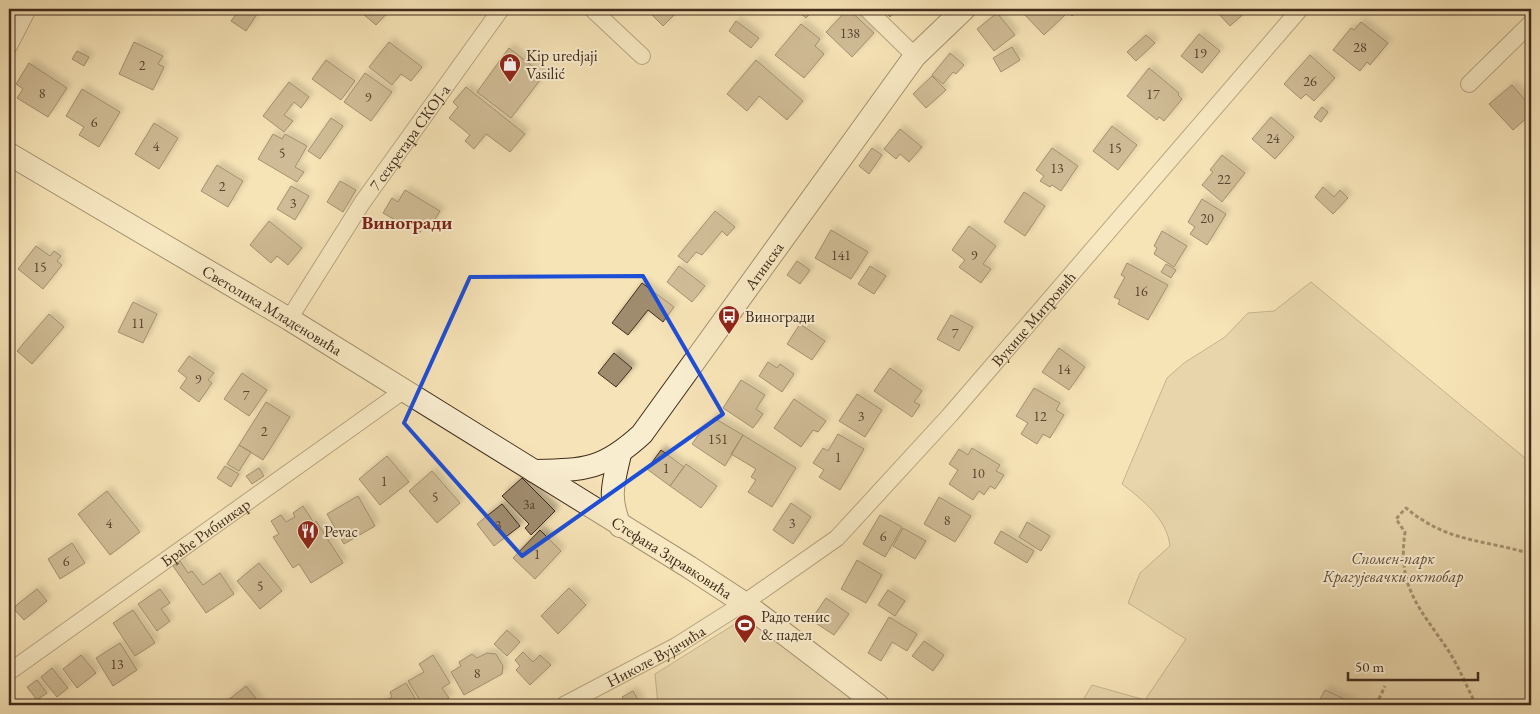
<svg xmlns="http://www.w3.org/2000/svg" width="1540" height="714" font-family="'EB Garamond',serif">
	<defs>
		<filter id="shadow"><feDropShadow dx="4.5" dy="-4.5" stdDeviation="2.5" flood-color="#0004"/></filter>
	</defs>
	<rect width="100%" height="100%" fill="#f6e3b7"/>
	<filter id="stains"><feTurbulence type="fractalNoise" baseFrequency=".004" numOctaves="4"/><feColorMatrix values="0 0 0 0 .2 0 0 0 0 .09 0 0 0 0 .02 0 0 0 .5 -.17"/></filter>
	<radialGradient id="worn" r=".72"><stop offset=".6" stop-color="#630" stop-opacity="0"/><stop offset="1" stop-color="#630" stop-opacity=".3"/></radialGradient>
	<!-- green -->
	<path fill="#d7c49d" stroke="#8c785c" d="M1311 282 1531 463V705H1080L1092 685 1145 700 1186 639 1128 603 1140 573 1170 546C1167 519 1143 500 1122 484L1167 378 1184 363 1225 337 1248 313 1274 311Z
		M751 614 862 705H658L655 674Z"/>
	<!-- building -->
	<path fill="#9f8b6d" stroke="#412c1c" filter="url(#shadow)" d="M240 9H255L259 11 246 31 231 21Z
		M365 9H391L376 25 363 14Z
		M646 9H680L663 26Z
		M795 9H814L806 18Z
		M848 9 874 33 852 57 826 32Z
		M882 9H898L890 17Z
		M1028 9H1061L1066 14 1044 35 1023 13Z
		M1065 9H1080L1072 16Z
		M1214 9H1249L1230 26Z
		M997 13 1015 35 994 51 977 29Z
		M736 21 759 38 751 48 729 31Z
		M1361 22 1388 43 1370 65 1367 62 1360 71 1333 50 1351 28 1354 30Z
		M801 24 820 39 815 46 824 54 804 78 775 55Z
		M1199 34 1220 51 1202 73 1181 56Z
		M1146 35 1155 43 1136 61 1127 52Z
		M134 42 163 56 158 64 164 67 153 90 119 74Z
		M389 42 422 67 411 81 401 74 392 85 369 67Z
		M1012 47 1020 60 1001 72 993 58Z
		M509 48 544 75 511 118 477 92Z
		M77 51 89 57 84 66 72 59Z
		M950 53 964 65 956 74 953 72 943 84 932 75Z
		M1310 55 1335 78 1314 101 1306 94 1301 99 1284 84Z
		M326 60 355 81 341 100 312 79Z
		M756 60 803 101 787 120 759 96 747 111 727 94Z
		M29 63 67 88 48 117 17 98 23 89 16 84Z
		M1149 68 1179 93 1178 95 1182 99 1164 121 1159 117 1157 120 1127 96Z
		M365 73 392 92 371 121 344 102Z
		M932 76 946 90 926 108 913 94Z
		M289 82 309 97 301 108 294 102 284 115 293 121 284 132 263 116Z
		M1512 85 1531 107V114L1513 130 1489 104Z
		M466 87 525 134 510 152 486 134 474 149 465 141 470 135 449 118 458 107 453 102Z
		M82 89 120 112 99 147 79 135 84 127 66 116Z
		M1322 107 1328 112 1321 122 1314 117Z
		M1271 117 1294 137 1275 159 1252 139Z
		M331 118 343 126 320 159 308 151Z
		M154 123 178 138 159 169 135 154Z
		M1112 126 1137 145 1118 170 1093 151Z
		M900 129 922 147 909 162 900 154 896 159 884 149Z
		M273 134 282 139 285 134 307 146 295 167 304 172 297 182 258 159Z
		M872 148 882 155 869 174 859 166Z
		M1052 148 1078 166 1061 191 1052 185 1050 187 1040 181 1044 176 1036 170Z
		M1222 155 1245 173 1222 202 1202 185 1213 172 1210 170Z
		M217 165 243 181 228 207 201 191Z
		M340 181 356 190 343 212 327 202Z
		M291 186 309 196 295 220 277 209Z
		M1323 187 1334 197 1340 190 1348 198 1333 214 1315 197Z
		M405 190 440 211 431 226 425 223 419 234 383 213 392 198 398 202Z
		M1024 192 1045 206 1025 236 1004 222Z
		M1202 199 1226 214 1207 245 1190 234 1195 227 1188 222Z
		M715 211 735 227 727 236 722 231 702 255 696 252 687 263 678 256Z
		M269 221 302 248 288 265 277 256 271 263 250 245Z
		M969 226 996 246 983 264 991 269 981 283 959 267 965 260 952 250Z
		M831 230 868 252 851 279 815 258Z
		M1162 231 1187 246 1174 267 1154 254 1157 248 1154 246Z
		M36 246 50 256 54 251 61 256 57 261 62 265 43 289 18 269Z
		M797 261 810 270 800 284 787 275Z
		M1127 263 1168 285 1148 320 1118 304 1120 300 1114 297 1125 277 1121 275Z
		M1166 264 1176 270 1171 278 1161 272Z
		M679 266 705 286 692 302 667 282Z
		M870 266 886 276 874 294 858 284Z
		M642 283 674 307 663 322 648 310 628 335 612 323Z
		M133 302 157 314 143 343 118 332Z
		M49 314 64 327 32 364 17 351Z
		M951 315 973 327 959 351 937 339Z
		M800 324 825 341 812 360 787 344Z
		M1059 348 1085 367 1069 390 1042 372Z
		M614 353 632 368 616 387 598 373Z
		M189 356 214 373 208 380 212 383 199 402 180 388 187 378 178 371Z
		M768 362 777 368 780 364 794 374 782 392 759 376Z
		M890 368 922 391 914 402 920 405 912 417 874 391Z
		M242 373 267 390 249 416 224 399Z
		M741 380 765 395 756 409 763 414 753 428 723 408Z
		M1034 388 1060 403 1056 410 1064 415 1050 438 1043 434 1037 444 1021 434 1028 423 1016 416Z
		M857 394 882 410 865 437 839 421Z
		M794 399 826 421 818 432 813 430 801 447 774 428Z
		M266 402 290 417 263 460 239 445Z
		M714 418 743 435 725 466 692 444 704 427 707 428Z
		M838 434 864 449 840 490 819 477 824 470 813 463 823 448 828 451Z
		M743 435 796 468 772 507 748 492 756 480 751 477 756 469 731 454Z
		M239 445 251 452 239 471 227 464Z
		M972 448 1000 465 996 471 1004 475 995 489 990 486 984 495 979 491 973 500 949 484 958 470 949 464 959 449 968 455Z
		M661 450 684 467 670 486 647 469Z
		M387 456 409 482 380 505 359 479Z
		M686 464 717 486 701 508 670 486Z
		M225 466 239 474 231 487 217 478Z
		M259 468 264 476 252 484 246 476Z
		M432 471 460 503 437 523 409 491Z
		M522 478 555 511 531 535 525 528 529 524 502 496Z
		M107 491 140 532 110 555 78 514Z
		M358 496 375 526 344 544 327 514Z
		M939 497 971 516 955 542 924 524Z
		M791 503 811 517 793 544 773 530Z
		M502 504 520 526 494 546 477 524Z
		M303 506 314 523 316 521 343 563 311 583 299 564 293 568 273 537 279 534 271 521 281 515 286 522 295 517 293 513Z
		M880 515 902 527 885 557 863 544Z
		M1027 522 1050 536 1041 551 1019 537Z
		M903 528 926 541 915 559 893 546Z
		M540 530 561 551 535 579 513 558Z
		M1001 531 1034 551 1027 563 994 543Z
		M72 543 85 563 60 579 48 559Z
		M857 560 882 575 866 603 841 589Z
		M180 561 188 573 192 571 203 585 220 573 234 594 206 613 173 566Z
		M259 563 282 591 260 609 237 581Z
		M569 588 586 605 558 634 541 616Z
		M37 589 47 601 24 620 13 608Z
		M160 589 170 603 161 609 170 621 157 631 138 604Z
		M888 590 905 601 895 616 878 605Z
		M826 598 849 614 834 635 811 620Z
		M133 610 155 643 135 656 113 623Z
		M889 617 917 634 907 651 892 642 881 661 868 653Z
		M507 630 520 642 507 656 494 644Z
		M924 641 944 655 933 671 912 656Z
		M120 643 137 670 113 686 96 658Z
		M523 652 533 662 540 655 551 665 530 685 516 670 520 666 515 660Z
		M487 653 496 654 503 666 502 674 464 695 451 672 461 666 459 662 472 654 477 658Z
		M81 655 96 673 77 688 63 669Z
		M433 655 450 683 442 688 449 698 437 705H423L408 681 424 672 419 664Z
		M52 668 68 688 57 697 41 677Z
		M37 680 47 693 37 700 27 687Z
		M406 683 419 705H379L392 697 390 692Z
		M246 686 261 705H222Z
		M1325 690 1357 705H1317Z
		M633 691 641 705H627L622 697Z"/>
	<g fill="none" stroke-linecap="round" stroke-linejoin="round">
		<!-- street casing -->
		<g stroke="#6e5a43" stroke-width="18">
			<g id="street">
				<path d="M592 9 642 56"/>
				<path d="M867 9 915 56"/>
				<path d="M9 46 28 9"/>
				<path d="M1469 84 1531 23"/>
				<path id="s1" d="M289 319 362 203 501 9"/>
				<path id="s2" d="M9 672 403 391"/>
				<path id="s3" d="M564 705 676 646 744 603 837 538 950 415 1300 9"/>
			</g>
		</g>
		<!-- secondary casing -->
		<g stroke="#412c1c" stroke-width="24">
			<g id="secondary">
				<path id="s4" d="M9 154 289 319 689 567 744 603 878 705"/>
				<path d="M620 454C613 484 608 497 620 526"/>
				<path id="s5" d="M534 471C585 470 603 470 642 434L915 56 964 9"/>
			</g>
		</g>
		<!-- path -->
		<path stroke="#412c1c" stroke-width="3" stroke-dasharray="4 2.5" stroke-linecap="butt" d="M1376 705 1385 686
			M1476 705C1467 687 1459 667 1448 650 1420 608 1397 588 1405 532L1396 519 1406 508C1448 543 1483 539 1531 554"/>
		<!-- street -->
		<use href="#street" stroke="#f9edd0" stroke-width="16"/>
		<!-- secondary -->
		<use href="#secondary" stroke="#f9edd0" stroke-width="22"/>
	</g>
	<!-- marked area -->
	<path d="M0 0H1540V714H0ZM643 276 723 414 522 556 404 423 470 277Z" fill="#f6e3b7" fill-opacity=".55" fill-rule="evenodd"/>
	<path fill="none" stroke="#1d4ed8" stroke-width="4" stroke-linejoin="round" d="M643 276 723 414 522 556 404 423 470 277Z"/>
	<!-- icons -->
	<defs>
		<g id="shop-pin" transform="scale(1.125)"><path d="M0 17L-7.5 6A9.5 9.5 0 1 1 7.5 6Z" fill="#8f2418" stroke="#f9edd0"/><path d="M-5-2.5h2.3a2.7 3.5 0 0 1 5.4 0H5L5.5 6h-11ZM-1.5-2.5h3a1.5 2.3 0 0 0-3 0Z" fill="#fff"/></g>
		<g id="bus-pin" transform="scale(1.125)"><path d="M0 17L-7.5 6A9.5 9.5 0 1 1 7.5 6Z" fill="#8f2418" stroke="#f9edd0"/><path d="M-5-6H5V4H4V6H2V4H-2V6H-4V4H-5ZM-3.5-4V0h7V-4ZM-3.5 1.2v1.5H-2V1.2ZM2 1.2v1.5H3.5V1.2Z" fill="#fff"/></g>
		<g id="restaurant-pin" transform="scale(1.125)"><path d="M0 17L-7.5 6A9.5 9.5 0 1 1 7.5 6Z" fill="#8f2418" stroke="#f9edd0"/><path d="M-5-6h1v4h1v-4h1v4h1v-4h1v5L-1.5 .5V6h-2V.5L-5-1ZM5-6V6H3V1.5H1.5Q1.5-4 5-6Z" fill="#fff"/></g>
		<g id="stadium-pin" transform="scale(1.125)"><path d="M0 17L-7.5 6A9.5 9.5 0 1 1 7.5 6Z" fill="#8f2418" stroke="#f9edd0"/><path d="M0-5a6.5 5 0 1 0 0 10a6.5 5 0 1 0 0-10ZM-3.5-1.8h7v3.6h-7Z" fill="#fff"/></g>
	</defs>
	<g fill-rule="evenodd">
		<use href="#shop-pin" x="510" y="64"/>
		<use href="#bus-pin" x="729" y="316"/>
		<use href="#restaurant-pin" x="308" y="531"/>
		<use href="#stadium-pin" x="745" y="625"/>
	</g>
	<g text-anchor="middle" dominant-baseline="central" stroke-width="4" stroke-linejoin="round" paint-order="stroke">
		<!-- number labels -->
		<g font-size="14" fill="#584430">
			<text x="850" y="33">138</text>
			<text x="1360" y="47">28</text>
			<text x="1200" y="53">19</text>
			<text x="142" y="65">2</text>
			<text x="1310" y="81">26</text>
			<text x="42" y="93">8</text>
			<text x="1153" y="94">17</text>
			<text x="368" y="97">9</text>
			<text x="94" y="122">6</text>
			<text x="1273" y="138">24</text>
			<text x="156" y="146">4</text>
			<text x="1115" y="148">15</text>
			<text x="282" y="153">5</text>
			<text x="1057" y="168">13</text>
			<text x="1224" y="179">22</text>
			<text x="222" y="186">2</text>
			<text x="293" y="203">3</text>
			<text x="1207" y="218">20</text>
			<text x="841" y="255">141</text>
			<text x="974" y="255">9</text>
			<text x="40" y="267">15</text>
			<text x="1141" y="291">16</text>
			<text x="138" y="323">11</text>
			<text x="955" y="333">7</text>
			<text x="1064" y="369">14</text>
			<text x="198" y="379">9</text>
			<text x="246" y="395">7</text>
			<text x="861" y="416">3</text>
			<text x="1040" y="416">12</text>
			<text x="264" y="431">2</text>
			<text x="718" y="439">151</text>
			<text x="838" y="457">1</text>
			<text x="666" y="468">1</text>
			<text x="978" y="473">10</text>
			<text x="384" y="481">1</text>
			<text x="435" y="497">5</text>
			<text x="529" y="504">3a</text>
			<text x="947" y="520">8</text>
			<text x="109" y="523">4</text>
			<text x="792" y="523">3</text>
			<text x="498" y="525">3</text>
			<text x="883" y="536">6</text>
			<text x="537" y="554">1</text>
			<text x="66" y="561">6</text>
			<text x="260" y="586">5</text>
			<text x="117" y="664">13</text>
			<text x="477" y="673">8</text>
		</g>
		<!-- poi labels -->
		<g font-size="16" fill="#412c1c" stroke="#f9edd0" text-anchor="start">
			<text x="526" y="55">Kip uredjaji<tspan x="526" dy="18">Vasilić</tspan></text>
			<text x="745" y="316">Виногради</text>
			<text x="324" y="531">Pevac</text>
			<text x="761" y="616">Радо тенис<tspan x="761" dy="18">&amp; падел</tspan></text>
		</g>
		<!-- street labels -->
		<g font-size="16" fill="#412c1c" stroke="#f9edd0">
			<text stroke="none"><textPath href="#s1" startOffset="218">7 секретара СКОЈ-а</textPath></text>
			<text stroke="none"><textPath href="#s5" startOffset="326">Атинска</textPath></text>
			<text stroke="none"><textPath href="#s4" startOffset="306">Светолика Младеновића</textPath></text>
			<text stroke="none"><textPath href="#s3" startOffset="615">Вукице Митровић</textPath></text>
			<text stroke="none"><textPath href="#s2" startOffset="241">Браће Рибникар</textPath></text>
			<text stroke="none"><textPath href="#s4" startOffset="776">Стефана Здравковића</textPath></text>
			<text stroke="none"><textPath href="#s3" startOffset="104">Николе Вујачића</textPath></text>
		</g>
		<!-- park labels -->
		<g font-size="16" font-style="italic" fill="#5f4a36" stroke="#f9edd0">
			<text x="1393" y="558">Спомен-парк<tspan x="1393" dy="18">Крагујевачки октобар</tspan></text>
		</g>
		<!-- quarter labels -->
		<g font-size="19" font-weight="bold" fill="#7a1f14" stroke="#f9edd0">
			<text x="407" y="222">Виногради</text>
		</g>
	</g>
	<!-- margin -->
	<rect width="1540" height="714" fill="none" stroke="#f6e3b7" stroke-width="30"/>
	<rect x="10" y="10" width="1520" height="694" fill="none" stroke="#412c1c" stroke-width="2.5"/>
	<rect x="15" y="15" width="1510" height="684" fill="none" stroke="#412c1c"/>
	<!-- scale -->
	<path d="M1348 672v8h130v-8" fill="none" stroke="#412c1c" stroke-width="2.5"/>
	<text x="1355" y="672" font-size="15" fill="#412c1c" stroke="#f9edd0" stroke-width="4" paint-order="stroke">50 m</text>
	<rect width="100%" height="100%" filter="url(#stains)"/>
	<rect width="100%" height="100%" fill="url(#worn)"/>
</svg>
